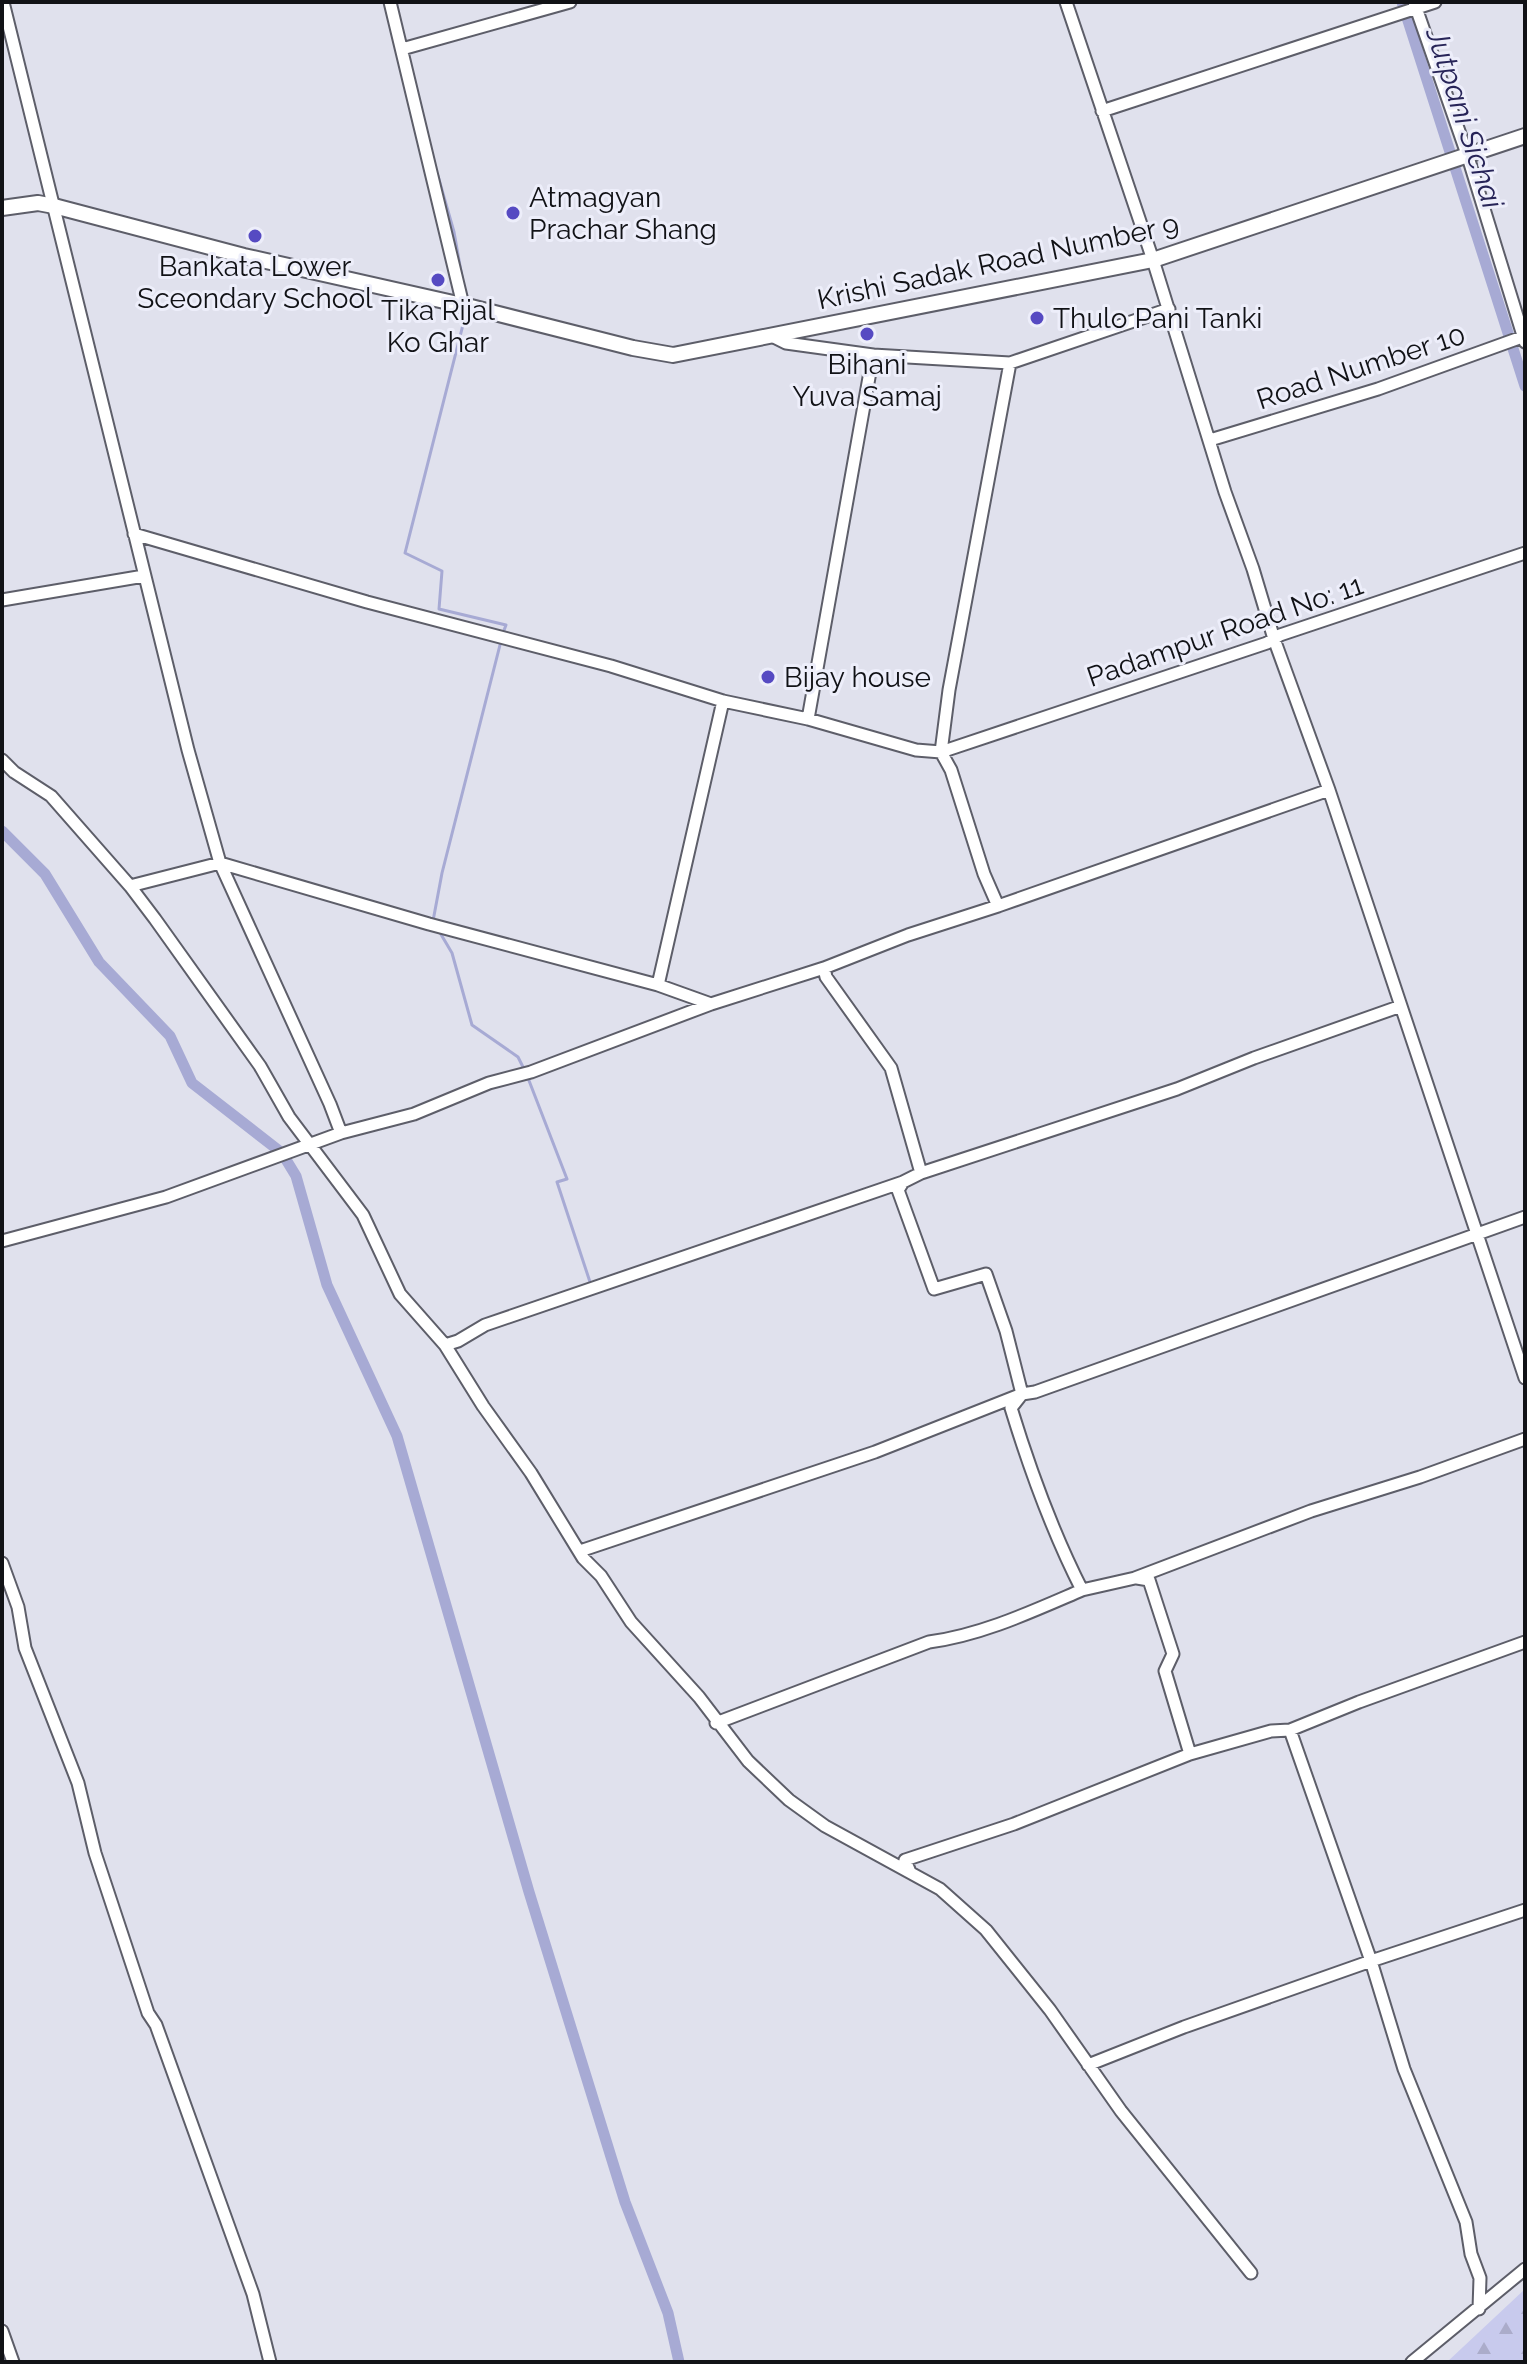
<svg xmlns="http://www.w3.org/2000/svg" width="1527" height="2364" font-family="Raleway,sans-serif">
	<defs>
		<pattern id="forest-firs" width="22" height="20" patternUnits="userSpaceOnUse" patternTransform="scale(2)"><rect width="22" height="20" fill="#c8caed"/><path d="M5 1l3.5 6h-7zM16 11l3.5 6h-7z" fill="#abacca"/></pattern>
	</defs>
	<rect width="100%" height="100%" fill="#e0e1ed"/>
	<!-- forest -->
	<path fill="url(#forest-firs)" d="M1525 2289V2362H1447Z"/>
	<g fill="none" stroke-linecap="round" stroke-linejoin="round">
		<!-- stream -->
		<path stroke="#a7aad4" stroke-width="3" d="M438 176 454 232 462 277
			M466 313 405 553 442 571 439 609 506 625 503 633
			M433 921 442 873 501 641
			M439 931 452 953 472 1025 518 1057 525 1071
			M528 1078 567 1179 557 1182 590 1282"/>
		<!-- canal -->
		<path stroke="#a7aad4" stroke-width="11" d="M1402 2 1525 386
			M2 831 45 874 99 962 170 1036 192 1083 282 1153 296 1176 327 1285 397 1436 529 1892 625 2202 668 2313 679 2362"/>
		<!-- minor casing -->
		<g stroke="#5d5e69" stroke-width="15">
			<path id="minor" d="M390 2 463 305
				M1066 2 1153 260 1225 492 1253 569 1274 639 1329 790 1525 1378
				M1414 2 1468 157 1525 342
				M402 49 570 2
				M1102 111 1435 2
				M772 336 786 343 873 355 1010 363 1169 309
				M1210 440 1378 389 1525 336
				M134 534 367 602 611 666 723 701 808 719 916 750 941 752 1267 643 1280 635 1525 553
				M2 600 144 576
				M808 719 873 355
				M2 760 14 772 51 796 130 886 155 919 260 1066 289 1117 363 1215 400 1294 445 1345 483 1406 531 1473 583 1558 601 1576 631 1622 699 1697 748 1761 789 1800 825 1826 940 1889 986 1930 1050 2010 1121 2111 1251 2273
				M130 886 220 863 429 924 658 985 711 1004
				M998 906 1329 790
				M658 985 723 701
				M341 1133 414 1114 489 1083 531 1072 711 1004 824 968
				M921 1173 1177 1089 1254 1058 1401 1006
				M903 1182 898 1190 934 1289 986 1274 1006 1331 1022 1394 1011 1408C1030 1470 1053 1533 1082 1590L1135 1578 1311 1511 1420 1477 1525 1439
				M2 1241 166 1197 341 1133 330 1104 220 863 188 750 3 2
				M445 1345 458 1341 485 1325 903 1182 921 1173 891 1068 826 977 824 968 908 935 998 906 984 874 951 770 941 752 949 690 1010 363
				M580 1551 875 1452 1022 1394 1035 1392 1525 1217
				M2 1563 18 1607 25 1648 78 1783 95 1853 148 2013 156 2025 253 2294 270 2362
				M1137 1578 1149 1580 1173 1654 1165 1671 1190 1754
				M716 1723 929 1642C982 1635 1033 1611 1082 1590
				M1290 1730 1371 1961 1404 2069 1466 2222 1471 2254 1480 2278 1479 2309
				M910 1872 905 1860 1014 1824 1190 1754 1271 1731 1290 1730 1359 1702 1525 1642
				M1088 2065 1184 2027 1371 1961 1525 1910
				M2 2331 13 2362
				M1412 2362 1525 2269"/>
		</g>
		<!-- tertiary casing -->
		<g stroke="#5d5e69" stroke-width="18">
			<path id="tertiary" d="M2 208 38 203 54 206 244 256 471 307 633 348 673 355 1153 260 1525 136"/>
		</g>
		<!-- minor -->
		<use href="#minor" stroke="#fff" stroke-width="11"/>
		<!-- tertiary -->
		<use href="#tertiary" stroke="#fff" stroke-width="14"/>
	</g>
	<!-- markers -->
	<g fill="#564ac2" stroke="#edeefa" stroke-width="3">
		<circle cx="513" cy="213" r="8"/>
		<circle cx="255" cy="236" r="8"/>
		<circle cx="438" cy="280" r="8"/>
		<circle cx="1037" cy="318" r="8"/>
		<circle cx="867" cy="334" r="8"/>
		<circle cx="768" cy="677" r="8"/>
	</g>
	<g text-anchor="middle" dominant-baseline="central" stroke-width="6" stroke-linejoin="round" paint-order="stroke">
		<!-- poi labels -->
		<g font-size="28" fill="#111216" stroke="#edeefa" text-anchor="start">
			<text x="529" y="197">Atmagyan<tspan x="529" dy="32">Prachar Shang</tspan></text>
			<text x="255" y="266" text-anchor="middle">Bankata Lower<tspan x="255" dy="32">Sceondary School</tspan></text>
			<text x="438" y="310" text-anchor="middle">Tika Rijal<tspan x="438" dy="32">Ko Ghar</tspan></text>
			<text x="1053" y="318">Thulo Pani Tanki</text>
			<text x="867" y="364" text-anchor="middle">Bihani<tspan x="867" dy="32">Yuva Samaj</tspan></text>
			<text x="784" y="677">Bijay house</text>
		</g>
		<!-- street labels -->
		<g font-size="28" fill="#111216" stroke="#edeefa">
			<text transform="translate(998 262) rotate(-12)">Krishi Sadak Road Number 9</text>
			<text transform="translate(1361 367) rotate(-18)">Road Number 10</text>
			<text transform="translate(1225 631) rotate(-19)">Padampur Road No: 11</text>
		</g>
		<!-- water labels -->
		<g font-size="30" font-style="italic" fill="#272458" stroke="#edeefa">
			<text transform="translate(1465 118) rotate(72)">Jutpani Sichai</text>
		</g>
	</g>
	<!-- border -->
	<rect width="1527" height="2364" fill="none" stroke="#111216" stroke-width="8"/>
</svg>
